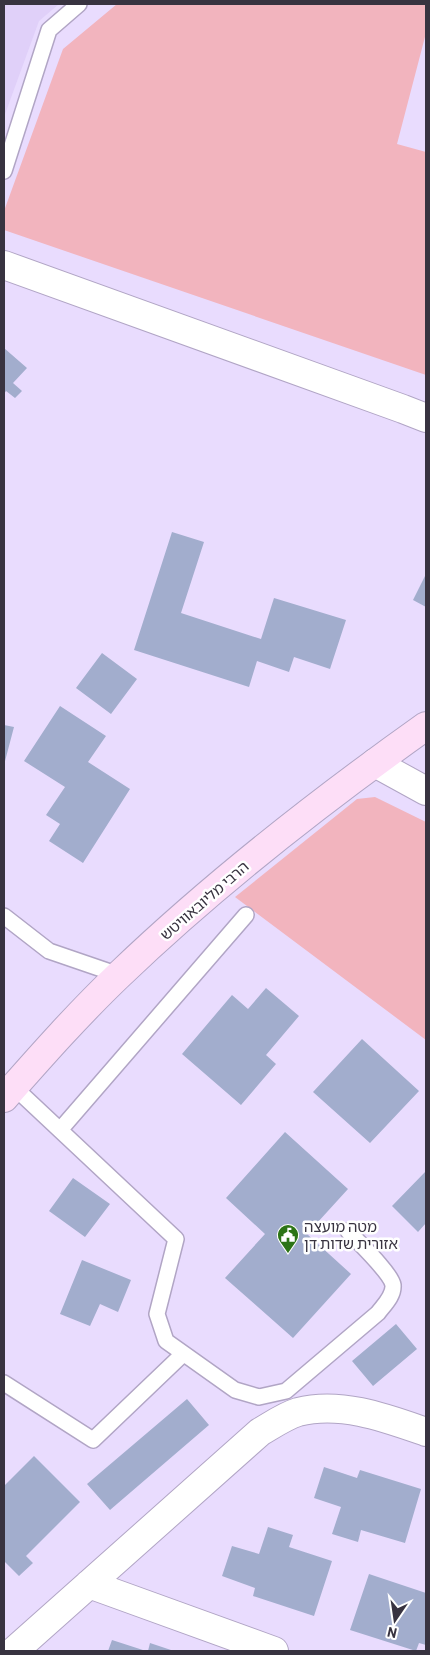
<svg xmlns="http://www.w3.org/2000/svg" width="430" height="1655" font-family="Barlow,'Noto Sans Hebrew',sans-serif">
	<rect width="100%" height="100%" fill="#e9dcfe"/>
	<!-- built -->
	<path fill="#e0d0f9" d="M4 4H59L39 21 4 117Z"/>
	<!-- green -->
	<path fill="#f2b4be" d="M117 4H426V33L397 144 426 152V375L4 230V211L63 49Z
		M375 797 426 822V1040L235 897 357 799Z"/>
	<!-- building -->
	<path fill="#a2adcd" d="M4 348 27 368 13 383 22 391 15 398 6 391 4 394Z
		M172 532 204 542 181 613 261 639 274 598 346 620 330 669 294 657 289 672 257 661 249 687 134 650Z
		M426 574V607L413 600Z
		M102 653 137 679 111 714 76 688Z
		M60 706 106 736 88 762 130 789 83 863 49 841 60 824 46 815 65 787 24 761Z
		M4 725 14 727 4 765Z
		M266 988 299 1016 266 1055 276 1064 241 1105 182 1054 232 995 248 1009Z
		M362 1039 419 1091 370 1143 313 1092Z
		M285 1132 348 1189 307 1234 351 1274 293 1338 225 1278 265 1234 226 1198Z
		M426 1171V1223L418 1232 392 1206Z
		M73 1178 110 1204 85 1237 49 1211Z
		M82 1260 131 1280 118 1312 100 1304 90 1326 60 1314Z
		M396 1324 417 1349 373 1386 352 1361Z
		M187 1399 209 1425 110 1510 87 1484Z
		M34 1456 80 1502 26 1556 33 1563 19 1576 4 1561V1486Z
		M324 1467 357 1478 360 1470 421 1489 405 1543 361 1530 358 1542 332 1534 341 1507 314 1498Z
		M268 1527 293 1535 289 1547 332 1561 314 1616 253 1596 255 1588 222 1576 232 1546 259 1554Z
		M369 1574 426 1593V1645L419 1643 416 1651 350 1630Z
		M112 1640 146 1651H108Z
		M150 1643 174 1651H148Z"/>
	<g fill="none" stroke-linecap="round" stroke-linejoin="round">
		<!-- lane casing -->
		<g stroke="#b1a5c5" stroke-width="18">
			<path id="lane" d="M4 171 49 30 79 4
				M4 916 49 951 119 975
				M14 1087 176 1239 157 1314 166 1341 235 1390 259 1397 286 1391 378 1313C384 1305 394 1296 393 1285 391 1273 357 1241 348 1231
				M60 1130 246 915
				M4 1383 93 1440 183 1354"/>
		</g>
		<!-- street casing -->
		<g stroke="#b1a5c5" stroke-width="30">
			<path id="street" d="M4 265 403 409 426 418
				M375 763 426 791
				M89 1584 274 1651
				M14 1651 260 1432C272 1425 285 1416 298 1412 341 1401 386 1418 426 1432"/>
		</g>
		<!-- secondary casing -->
		<g stroke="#b1a5c5" stroke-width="30">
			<path id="secondary" d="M4 1098C41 1056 79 1013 120 974 215 883 319 802 426 726"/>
		</g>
		<!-- lane -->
		<use href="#lane" stroke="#fff" stroke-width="15"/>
		<!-- street -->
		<use href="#street" stroke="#fff" stroke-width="28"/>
		<!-- secondary -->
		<use href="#secondary" stroke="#fddef7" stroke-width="28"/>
	</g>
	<!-- icons -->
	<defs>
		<g id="civic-pin" transform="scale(1.125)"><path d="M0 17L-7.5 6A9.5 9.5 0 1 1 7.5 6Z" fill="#2c7416" stroke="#fff"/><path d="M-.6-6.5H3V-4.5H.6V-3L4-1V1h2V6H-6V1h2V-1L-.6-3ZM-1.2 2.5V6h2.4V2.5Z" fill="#fff"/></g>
	</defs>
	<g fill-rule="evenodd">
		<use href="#civic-pin" x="288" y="1235"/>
	</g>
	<g text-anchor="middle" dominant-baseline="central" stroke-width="5" stroke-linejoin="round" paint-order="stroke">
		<!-- street labels -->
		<g font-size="15" fill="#383340" stroke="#fff">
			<text transform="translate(204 900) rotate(-41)">הרבי מליובאוויטש</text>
		</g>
		<!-- poi labels -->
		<g font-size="15" fill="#383340" stroke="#fff" text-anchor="start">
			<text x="304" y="1226">מטה מועצה<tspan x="304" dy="17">אזורית שדות דן</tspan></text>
		</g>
	</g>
	<!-- border -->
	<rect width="430" height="1655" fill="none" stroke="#383340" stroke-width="10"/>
	<!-- north arrow -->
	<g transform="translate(395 1620) rotate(193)" stroke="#ffffff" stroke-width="4" paint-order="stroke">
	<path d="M0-4L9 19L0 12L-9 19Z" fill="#383340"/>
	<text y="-8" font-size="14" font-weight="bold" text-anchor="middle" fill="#383340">N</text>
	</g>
</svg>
